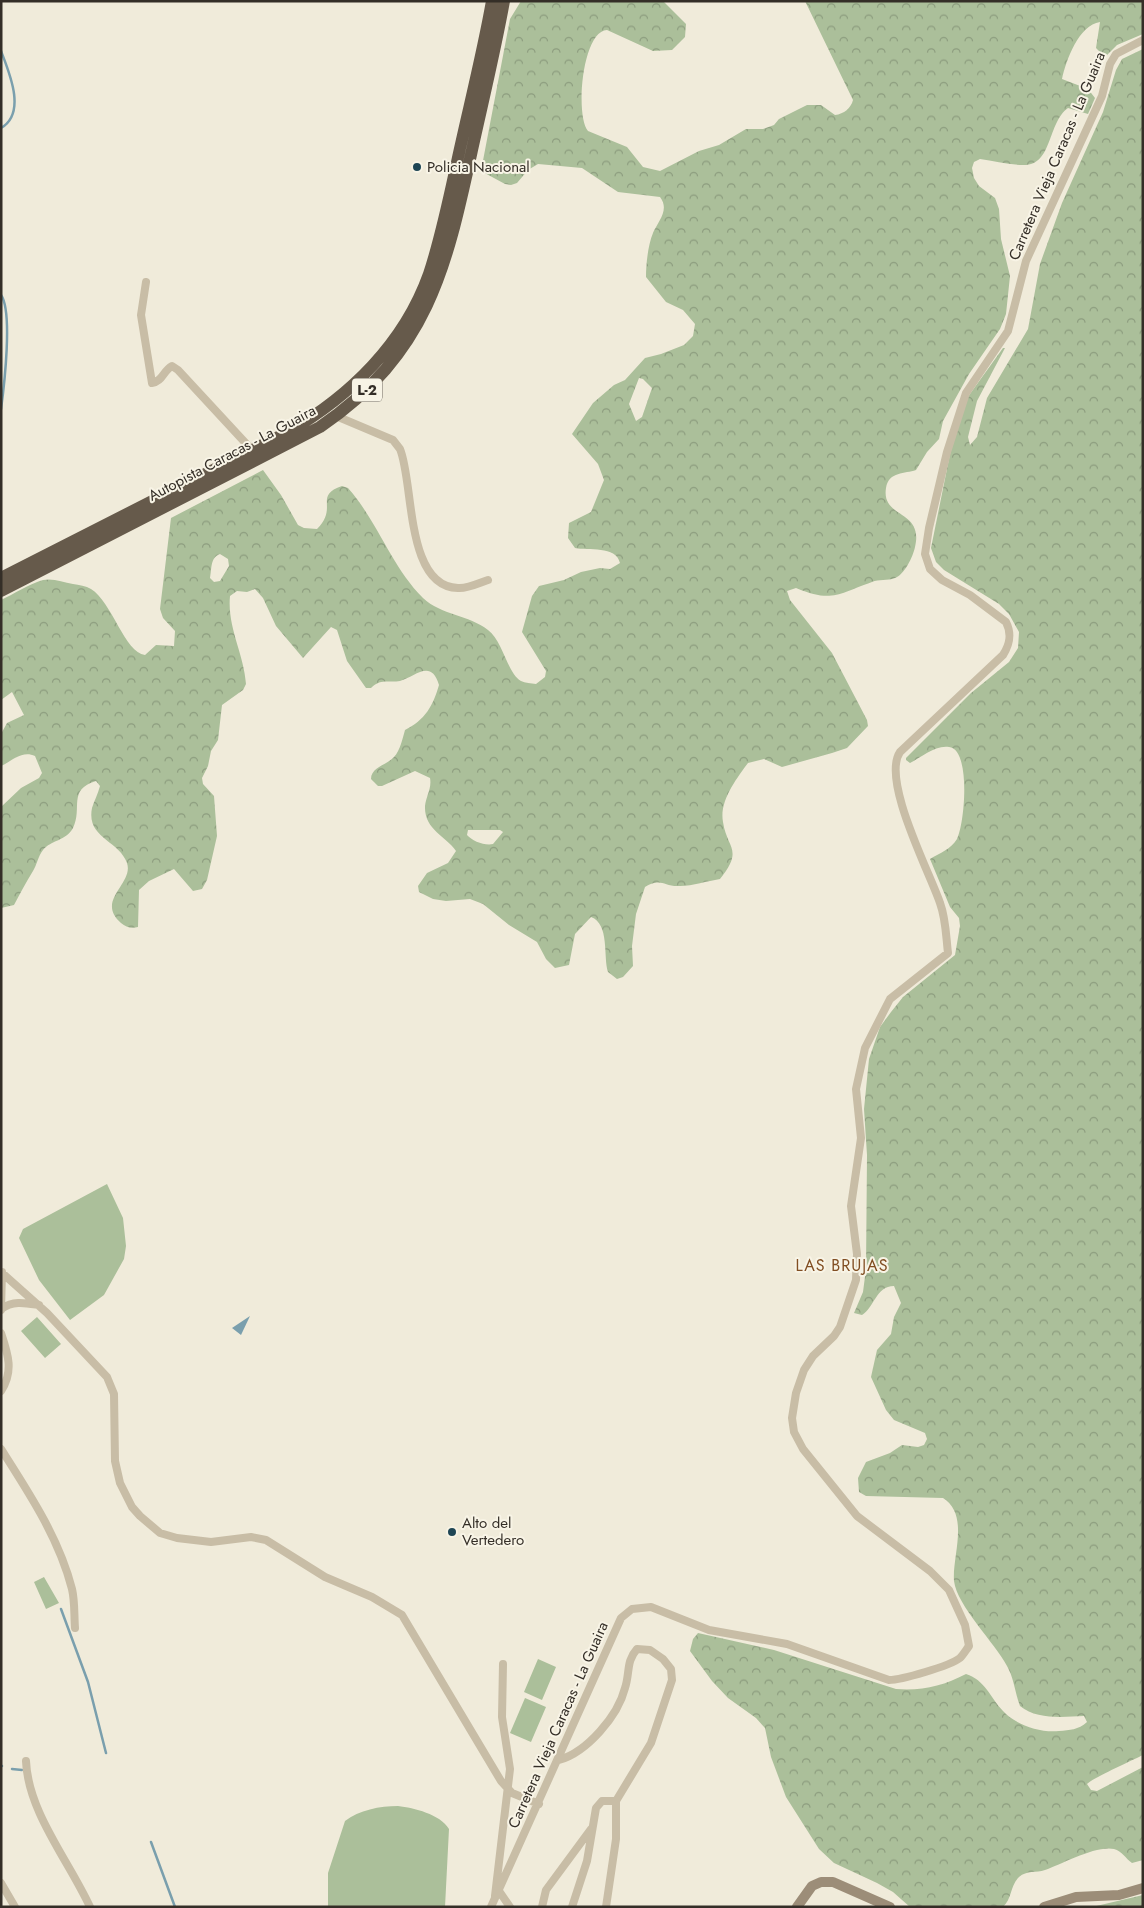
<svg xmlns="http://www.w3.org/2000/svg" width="1144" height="1908" font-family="Jost,sans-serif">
	<defs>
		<pattern id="forest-crowns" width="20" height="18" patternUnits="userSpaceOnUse" patternTransform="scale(1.25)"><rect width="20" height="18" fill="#abbf9a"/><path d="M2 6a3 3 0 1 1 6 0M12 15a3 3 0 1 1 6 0" fill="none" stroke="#8c9c7e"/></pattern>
		<pattern id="water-ripples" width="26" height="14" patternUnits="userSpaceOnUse" patternTransform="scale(1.25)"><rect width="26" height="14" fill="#7a9fad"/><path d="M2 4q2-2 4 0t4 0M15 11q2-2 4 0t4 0" fill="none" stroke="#65828d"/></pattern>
	</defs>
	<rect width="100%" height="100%" fill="#f0ebda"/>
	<!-- forest -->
	<path fill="url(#forest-crowns)" fill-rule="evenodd" d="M521 1H663L686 24 685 37 672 50 653 51 607 30C582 31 575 116 588 131L627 147 643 167 660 171 699 151 719 145 746 129H763L774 125 779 119 807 105H821L835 115C844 114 851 108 853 100L805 1H1143V34L1117 45 1105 57 1096 48 1100 22C1079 25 1066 60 1062 79L1088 89 1095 98 1088 114 1068 108C1047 123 1053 166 1023 165 1009 165 994 161 980 159L974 162 972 168 974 178 979 186 995 198 999 209 1001 239 1010 276 1006 314 1000 329 969 374 943 421 939 439 927 452 916 470C905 474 889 471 886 488 881 519 924 509 915 547 913 557 904 575 895 578 887 581 879 579 872 582 838 594 832 603 796 588L787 591 790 600 832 653 867 720 868 726 847 748 832 753 782 767 764 759 748 763C737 778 719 801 723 822 727 849 744 849 720 879 707 881 693 886 680 886 663 887 662 877 645 887L636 914 632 946 633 966 623 977 617 979 608 972C603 957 610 924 591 917L575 934 569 965 555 968 546 959 537 942 509 925 483 904 470 899 446 901 433 899 419 892 418 886 427 873 448 863 456 851C446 836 424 830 425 806 426 796 432 788 430 778L415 771 382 786H378L371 779C371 767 387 765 394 757 400 751 403 737 405 730 425 720 433 706 439 685 431 658 415 677 400 681 388 683 381 678 371 688H366L347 661 337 630 331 627 303 658 276 626 263 598 255 589 247 592 237 591 230 596C227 627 244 654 246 684L243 690 222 705 218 740 211 751 208 766 202 778 203 784 214 796 217 836 207 880 202 889 193 891 174 869 149 881 139 890 138 927C131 929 126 927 121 923 95 900 134 884 127 863 119 840 86 838 92 808 94 801 98 794 100 786L96 781C67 790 83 808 73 828 66 841 51 840 43 850 38 856 37 865 33 871 26 882 20 894 14 905L1 908V807L21 788 39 778 42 773 35 756C22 750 12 761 1 766V734L7 723 24 715 12 692 1 700V600C14 594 29 584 43 580 53 578 63 582 73 584 79 585 86 586 91 589 112 602 125 653 145 655L156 645 174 646 175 631 163 618 160 609 171 518 263 470 281 495 298 525 304 528 317 529C339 507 313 496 342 486L348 488C378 522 391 566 423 598 441 615 469 615 488 630 503 641 507 673 521 681 525 683 531 683 536 684L545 677 546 671 522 632 532 596 539 586 564 580 581 572 600 568 610 569 620 563C616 545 588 551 575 548L568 538 569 523 591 512 604 480 598 464 572 434 593 403 614 385 625 380 645 358 661 354 684 345 693 336 695 324 683 310 666 302 646 277C646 264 648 245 653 233 658 221 670 210 660 197L618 192 582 168 538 164 528 170 517 183 511 185 505 184 481 171 510 19ZM639 378 643 379 652 388 642 417 636 421 629 404ZM220 554 228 559 229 566 220 581 214 582 210 578C212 568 210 558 220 554ZM468 830H500L503 832 493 844C485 846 472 841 467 835Z
		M1143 49V1755C1133 1760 1091 1779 1087 1784L1091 1790 1097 1791 1143 1767V1860L1132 1863C1126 1859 1122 1851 1114 1849 1096 1845 1062 1864 1045 1870 1036 1873 1027 1870 1019 1877 1010 1886 1012 1899 1003 1907H910L893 1892 877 1883 834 1863 819 1849 786 1797 771 1757 765 1728 756 1718 728 1698 712 1681 690 1651 693 1639 698 1633 774 1650 896 1689C922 1691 943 1686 966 1674 985 1680 990 1697 1003 1711 1016 1725 1040 1733 1059 1731 1070 1730 1078 1730 1087 1722L1084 1716C1063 1717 1037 1720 1020 1706 1015 1693 1014 1678 1007 1666 995 1643 957 1606 954 1581 952 1556 970 1515 943 1498L866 1496 859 1492 858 1478 866 1462 890 1453 902 1445 918 1447 924 1445 927 1439 925 1433 894 1420 886 1410 871 1377 877 1350 891 1334 894 1317 901 1303 894 1286C876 1286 874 1308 862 1315L854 1313 863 1292 866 1269 867 1155 864 1109 869 1059 880 1027 891 1012 903 997 955 955 960 926 959 918 950 907 930 859C940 853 951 849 957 839 965 823 971 749 949 747 935 745 922 757 910 763L906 760V758L971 693 1009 662 1018 648 1019 632 1009 614 999 604 944 570 936 562 931 548 950 454 967 398 1003 348H1005L977 401 968 437 970 445 977 437 987 398 1028 329 1040 264 1062 203 1103 112 1116 70 1122 59Z
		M1143 1895V1906L1140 1907H1092Z"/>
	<!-- pitch -->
	<path fill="#abbf9a" d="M107 1184 123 1218 126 1246 124 1259 104 1295 70 1320 39 1280 19 1238 23 1229Z
		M37 1317 61 1344 45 1358 21 1331Z
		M44 1577 59 1603 46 1609 34 1582Z
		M538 1659 556 1667 542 1700 524 1692Z
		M525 1698 546 1707 531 1742 510 1733Z
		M398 1806C414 1808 440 1814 449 1829L445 1907H328V1873L345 1821C359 1810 380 1806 398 1806Z"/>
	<!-- water -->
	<path fill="url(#water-ripples)" d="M250 1316 241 1335 232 1328Z"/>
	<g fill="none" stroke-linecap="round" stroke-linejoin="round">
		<!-- stream -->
		<path stroke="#7a9fad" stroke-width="2.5" d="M1 51C9 72 27 113 1 128
			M1 295C13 312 4 387 1 409
			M61 1609 88 1682 106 1753
			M1 1766H2
			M12 1769 22 1770
			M151 1842 175 1907"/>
		<!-- minor -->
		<path stroke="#c8bda6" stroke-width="8" d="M146 282 141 315 152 383C162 382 163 371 172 366L178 370 252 450
			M336 416 393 440 400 449C414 482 405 587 458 588 467 589 479 583 488 580
			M1 1272 47 1313 107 1377 114 1394 115 1461 120 1483 132 1507 140 1516 160 1533 177 1538 211 1542 251 1537 266 1540 325 1577 372 1597 402 1615 501 1781 512 1793 539 1804
			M1 1309C13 1300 26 1303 39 1305
			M1 1310 2 1272
			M1 1333C8 1354 14 1371 1 1391
			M1 1449C29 1493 59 1538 72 1589 75 1602 74 1615 75 1628
			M559 1760C587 1752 618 1716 625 1688 630 1673 626 1661 637 1649L650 1650 663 1659 671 1669 672 1680 651 1743 616 1801V1839L606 1907
			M26 1761C28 1812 69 1861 90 1907
			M1 1883 15 1907
			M499 1891 510 1907
			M495 1896 510 1769 502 1717 503 1664
			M491 1907 621 1618 632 1609 651 1607 709 1630 787 1644 889 1680C901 1680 950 1666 960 1658 963 1655 966 1650 969 1646L965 1625 949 1590 930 1571 857 1516 803 1449 794 1432 792 1418 796 1393 804 1370 813 1356 834 1336 840 1327 856 1280 857 1254 851 1206 861 1138 856 1089 865 1048 890 999 948 953C946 937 946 919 940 903 930 873 881 780 900 752L1003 655C1010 644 1012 634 1006 622L970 595 942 580 930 569 925 554 929 528 947 452 966 393 1008 331 1026 261 1102 96 1110 64 1116 54 1143 40
			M542 1907 546 1890 591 1829
			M572 1907 587 1861 596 1808 602 1801H616"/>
		<!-- secondary -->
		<path stroke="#9c8d78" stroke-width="10" d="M797 1907 812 1886 821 1882H833L890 1907
			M1044 1907 1076 1897 1119 1895 1143 1888"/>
		<!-- trunk -->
		<path stroke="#665a4b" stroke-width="12" d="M1 578 288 432C350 396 404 344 429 274 442 235 450 194 459 153 470 103 483 52 492 1
			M1 591 320 427C428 353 446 269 472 150 483 100 495 51 504 1"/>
	</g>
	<!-- markers -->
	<g fill="#1e4554" stroke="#f8f4e6" stroke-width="2">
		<circle cx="417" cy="167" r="5"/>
		<circle cx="452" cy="1532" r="5"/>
	</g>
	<g text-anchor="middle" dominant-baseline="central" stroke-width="4" stroke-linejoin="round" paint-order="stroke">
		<!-- shield labels -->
		<rect fill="#f8f4e6" stroke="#6f6960" stroke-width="1" x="352" y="378.5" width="30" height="23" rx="4"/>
		<g font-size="14" font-weight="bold" fill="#342e27">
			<text x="367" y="390">L-2</text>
		</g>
		<!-- street labels -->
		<g font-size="15" fill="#342e27" stroke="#f8f4e6">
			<text transform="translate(1057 156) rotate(-67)">Carretera Vieja Caracas - La Guaira</text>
			<text transform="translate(232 453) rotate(-28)">Autopista Caracas - La Guaira</text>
			<text transform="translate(558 1725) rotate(-66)">Carretera Vieja Caracas - La Guaira</text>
		</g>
		<!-- poi labels -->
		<g font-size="15" fill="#342e27" stroke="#f8f4e6" text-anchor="start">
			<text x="427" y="167">Policia Nacional</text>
			<text x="462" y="1523">Alto del<tspan x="462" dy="17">Vertedero</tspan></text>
		</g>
		<!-- neighbourhood labels -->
		<g font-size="16" letter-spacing="1" fill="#814e22" stroke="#f8f4e6">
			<text x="842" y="1265">LAS BRUJAS</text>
		</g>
	</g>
	<!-- border -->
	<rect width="1144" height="1908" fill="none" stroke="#342e27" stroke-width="5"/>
</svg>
